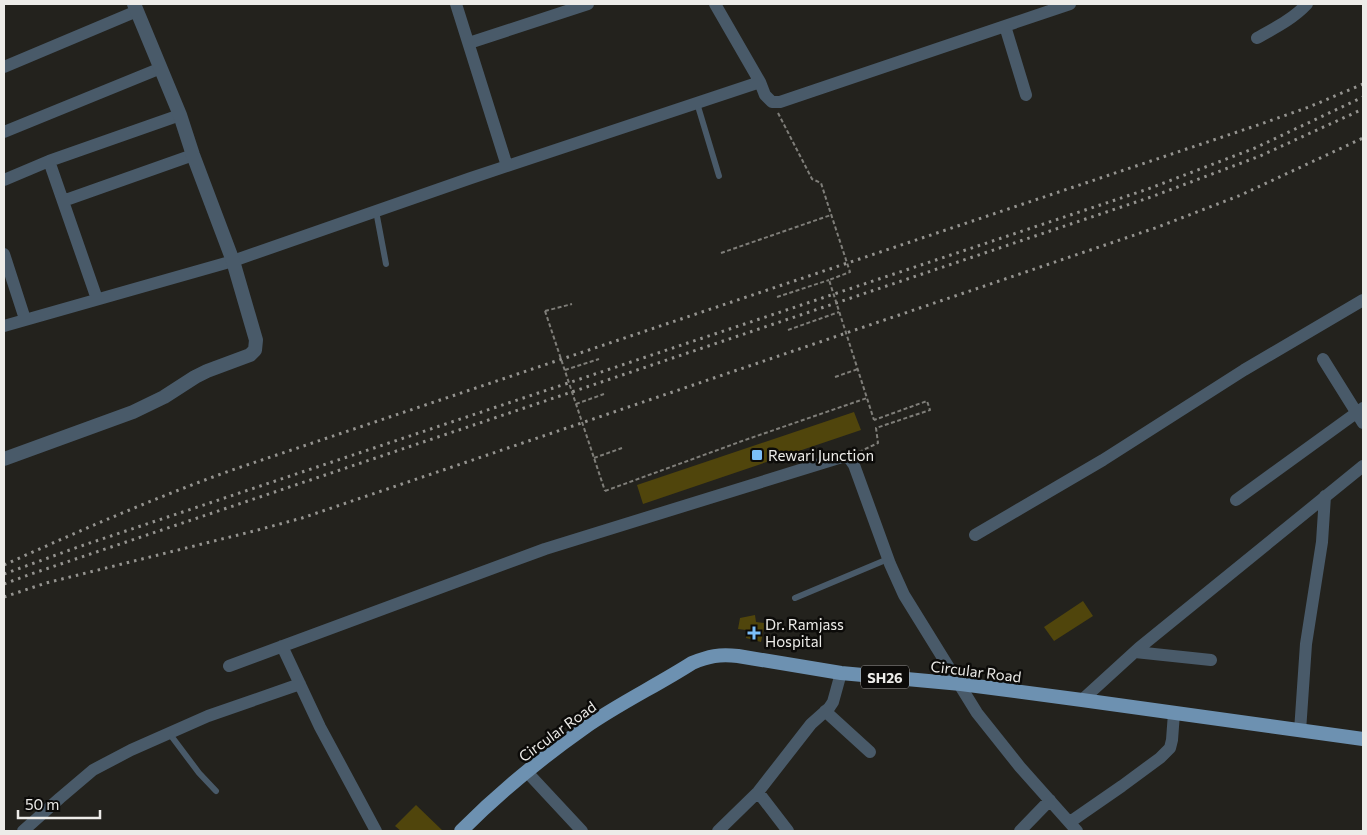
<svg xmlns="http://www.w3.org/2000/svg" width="1367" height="835" font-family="Commissioner,sans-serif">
	<rect width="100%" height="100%" fill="#23221d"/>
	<!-- building -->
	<path fill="#50450c" d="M854 412 861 430 643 504 637 485Z
		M1083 601 1093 616 1054 641 1044 627Z
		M755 615 756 622 765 623 761 642 746 638V630L738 629 740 618Z
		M416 805 443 831H401L395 826Z"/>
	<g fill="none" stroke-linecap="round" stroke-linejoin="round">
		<!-- path -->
		<path stroke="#7f7e79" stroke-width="2" stroke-dasharray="4 2.5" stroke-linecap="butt" d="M778 113 812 179 821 183 829 208
			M721 253 831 215
			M777 297 829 280
			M545 311 572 304
			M788 330 839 312
			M565 370 599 359
			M835 377 858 369
			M576 404 604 394
			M859 452 878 443 876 428 930 410 927 401 874 420
			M594 458 622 448
			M605 491 745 440 867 398"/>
		<!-- service -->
		<path stroke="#495a69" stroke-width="6" d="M697 103 719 176
			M376 211 386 264
			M795 598 888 559
			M169 733 199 773 216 791"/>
		<!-- minor -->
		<path stroke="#495a69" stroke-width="12" d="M456 4 507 166
			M715 4 760 82 765 95 772 102H780L1070 4
			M1005 26 1026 95
			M1257 38C1275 28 1293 19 1307 4
			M469 43 588 4
			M4 67 137 11
			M4 132 161 68
			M49 161 97 299
			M4 180 49 161 180 115
			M63 201 193 155
			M4 254 25 319
			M4 326 233 261 471 178 760 82
			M1323 359 1363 423
			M1236 500 1363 408
			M975 535 1103 460 1244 370 1363 300
			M282 646 320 727 376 831
			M1135 652 1211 660
			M229 666 545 549 842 457 849 458 854 465 890 564 904 595 977 713 1020 767 1077 831
			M1082 700 1139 648 1363 466
			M825 711 870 752
			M1300 731 1306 644 1322 542 1325 496
			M527 772 582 831
			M758 792 788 831
			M1070 822 1122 786 1160 758 1170 748 1172 740 1174 713
			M23 831 60 798 93 770 131 750 208 716 300 684
			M718 831 758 792 811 724 829 708 833 702 841 673
			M1020 831 1050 800"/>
		<!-- tertiary -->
		<path stroke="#495a69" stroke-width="14" d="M4 459 133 412 164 397 195 377 207 371 250 355 255 350 256 340 233 261 193 155 180 115 134 4"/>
		<!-- primary -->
		<path stroke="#6d91b1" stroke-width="14" d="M461 831C498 794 540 759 584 728 618 704 656 686 692 663 709 656 719 654 738 656L841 673 961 684 1082 700 1363 739"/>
		<!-- rail -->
		<path stroke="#959490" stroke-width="3" stroke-dasharray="2.5 5" stroke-linecap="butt" d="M4 565C79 531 154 498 232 470L1255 126 1309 107 1363 84
			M4 574 78 547 1148 189 1255 148 1363 97
			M4 584 31 574 1151 197 1260 156 1363 109
			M4 597 46 583 254 531 302 518 1158 227 1241 195 1363 138"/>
		<!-- path-bridge -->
		<path stroke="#7f7e79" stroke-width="2" stroke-dasharray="4 2.5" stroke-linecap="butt" d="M829 208 850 272 829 280 874 420
			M545 311 605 491"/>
	</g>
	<!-- markers -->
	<g fill="#7bbef8" stroke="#0c0b09" stroke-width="2">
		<rect x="751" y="449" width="12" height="12" rx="2.5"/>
		<path d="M751.5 625.5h5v5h5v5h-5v5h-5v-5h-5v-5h5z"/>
	</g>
	<g text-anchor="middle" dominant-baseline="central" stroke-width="5" stroke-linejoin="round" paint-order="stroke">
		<!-- shield labels -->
		<rect fill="#0c0b09" stroke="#aaa8a6" stroke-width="1" x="861" y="665.5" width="48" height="23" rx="4"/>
		<g font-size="14" font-weight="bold" fill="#edece9">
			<text x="885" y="677">SH26</text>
		</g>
		<!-- poi labels -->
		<g font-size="15" fill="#edece9" stroke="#0c0b09" text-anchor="start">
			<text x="768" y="455">Rewari Junction</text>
			<text x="765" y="624">Dr. Ramjass<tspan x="765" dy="17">Hospital</tspan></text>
		</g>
		<!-- street labels -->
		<g font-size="15" fill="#edece9" stroke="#0c0b09">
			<text transform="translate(976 671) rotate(7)">Circular Road</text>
			<text transform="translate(557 731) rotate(-36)">Circular Road</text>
		</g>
	</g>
	<!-- border -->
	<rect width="1367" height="835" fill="none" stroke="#edece9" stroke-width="10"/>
	<!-- scale -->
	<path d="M18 810v8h82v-8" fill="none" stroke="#edece9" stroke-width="2.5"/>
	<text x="25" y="810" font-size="15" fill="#edece9" stroke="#0c0b09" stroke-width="4" paint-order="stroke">50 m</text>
</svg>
